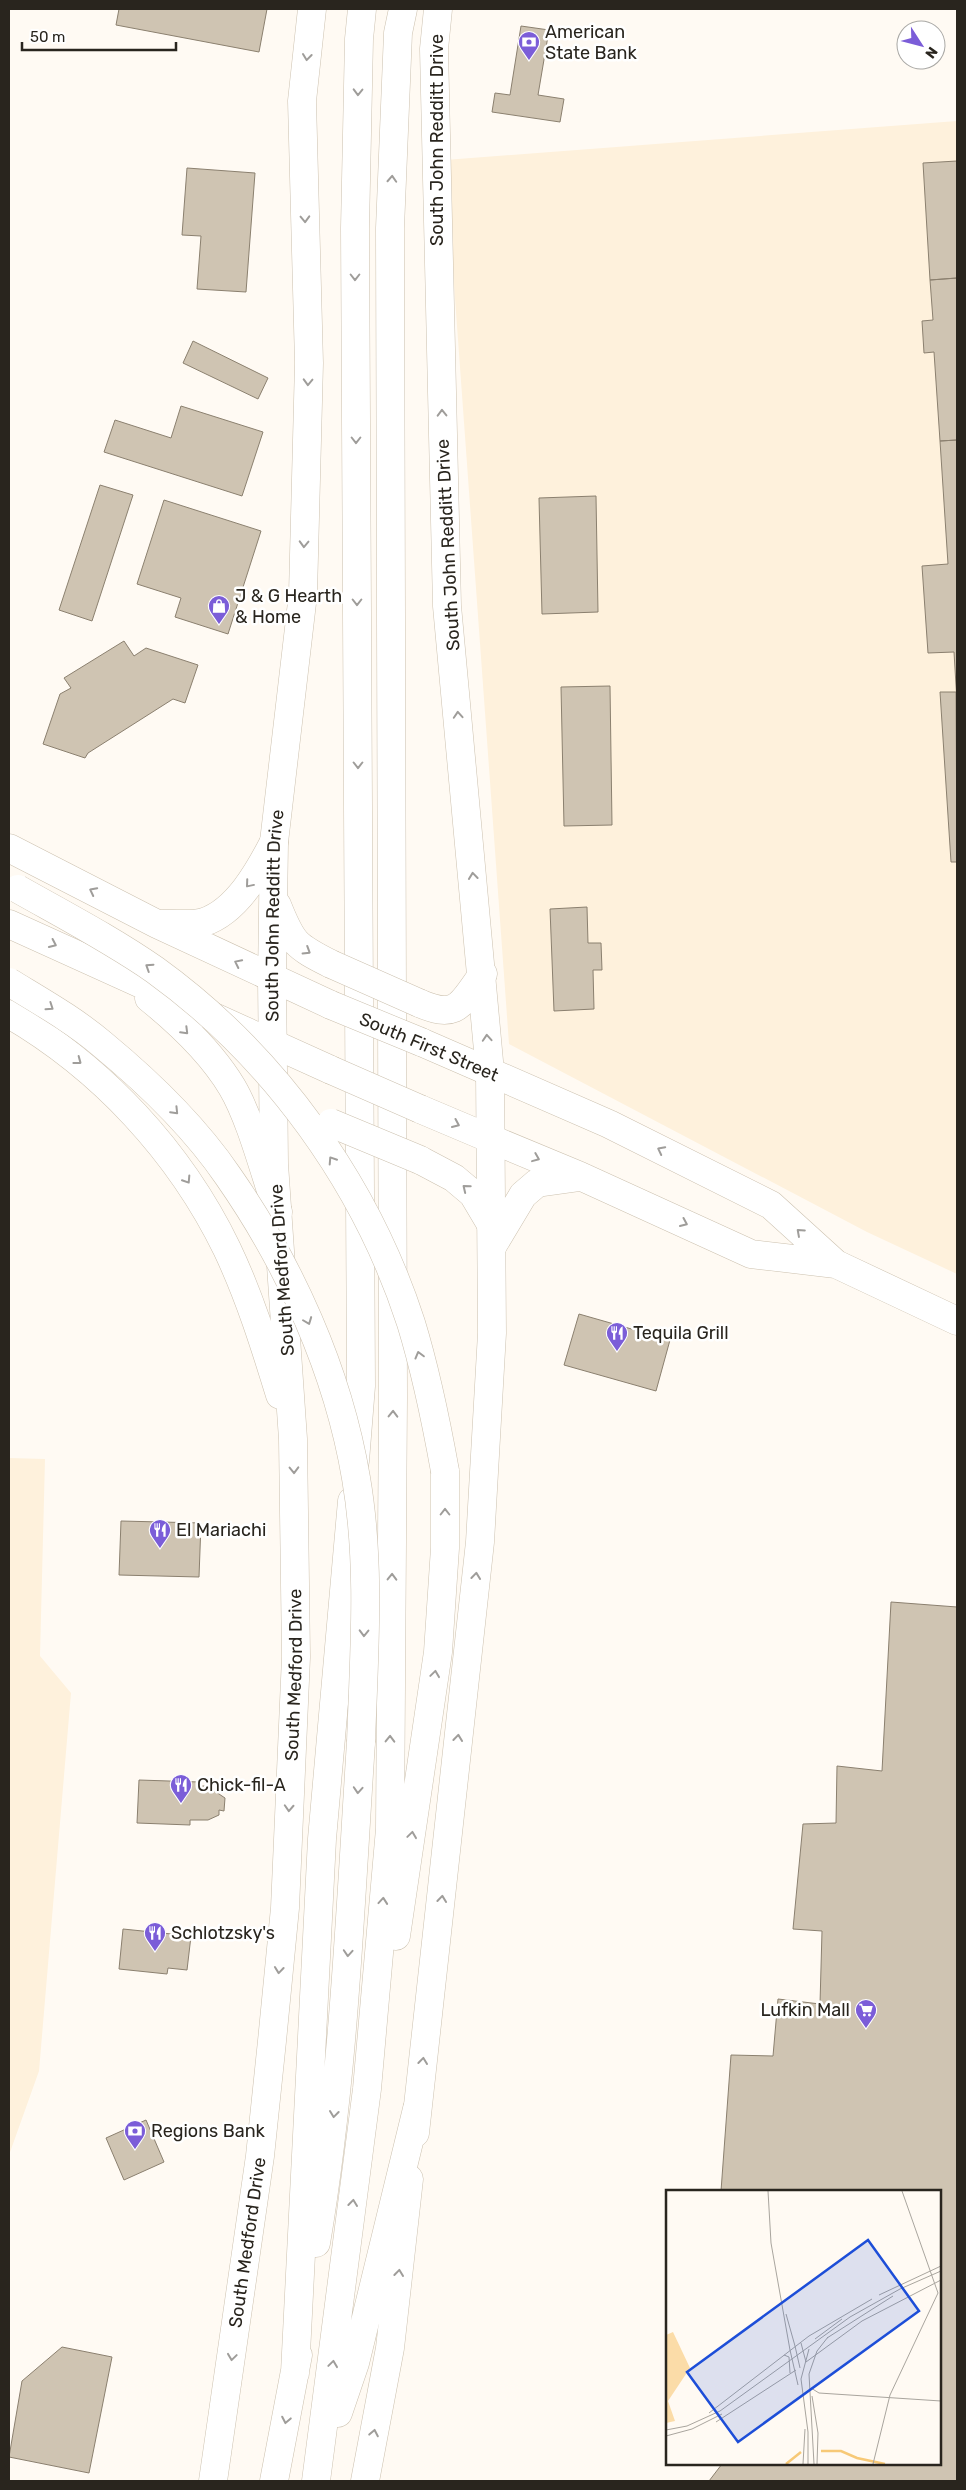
<svg xmlns="http://www.w3.org/2000/svg" width="966" height="2490" font-family="Rubik,sans-serif">
	<rect width="100%" height="100%" fill="#fffaf3"/>
	<!-- built -->
	<path fill="#fef1dc" d="M957 121V1274L867 1232 509 1044 445 160Z
		M9 1458 45 1459 40 1656 71 1693 39 2071 9 2155Z"/>
	<!-- building -->
	<path fill="#cfc4b2" stroke="#8b806f" d="M119 9H267L259 52 116 25Z
		M521 26 549 30 538 95 564 99 560 122 492 112 495 93 510 95Z
		M957 161V278L930 280 923 163Z
		M187 168 255 173 246 292 197 289 201 236 182 235Z
		M957 278V440L940 441 934 352 924 353 922 321 933 320 930 280Z
		M193 341 268 378 258 399 183 363Z
		M181 406 263 432 242 496 104 452 115 420 171 438Z
		M957 440V702L954 652 928 653 922 566 948 564 940 441Z
		M100 485 133 495 92 621 59 610Z
		M596 496 598 612 542 614 539 498Z
		M164 500 261 531 228 634 175 617 181 598 137 584Z
		M124 641 134 656 146 648 198 665 185 703 173 699 88 753 85 758 43 744 60 694 71 688 64 678Z
		M610 686 612 825 564 826 561 687Z
		M940 692H956L957 862H951Z
		M587 907 588 943H601L602 970H593L594 1009 554 1011 550 909Z
		M579 1314 670 1340 656 1391 564 1365Z
		M121 1521 201 1523 199 1577 119 1575Z
		M891 1602 957 1607V2481H709L722 2464H940V2191H721L731 2055 773 2056 778 1999 820 2004 822 1931 793 1929 803 1824 836 1823 837 1766 882 1771Z
		M139 1780 199 1782V1786H207L225 1798 224 1811 219 1810V1815L208 1820H190V1825L137 1823Z
		M123 1929 191 1936 187 1970 168 1968 167 1974 119 1969Z
		M146 2120 164 2162 124 2180 106 2138Z
		M62 2347 112 2357 89 2473 9 2457 22 2381Z"/>
	<g fill="none" stroke-linecap="round" stroke-linejoin="round">
		<!-- secondary casing -->
		<g stroke="#ccc1af" stroke-width="29">
			<g id="secondary">
				<path d="M277 905C292 943 295 946 331 964"/>
				<path d="M419 1003C458 1020 461 1004 483 974"/>
				<path d="M9 1014C102 1068 180 1152 227 1249 249 1295 265 1346 280 1395"/>
				<path d="M420 1160 454 1178 473 1194 492 1226"/>
				<path d="M415 2133 480 1542 492 1333 490 1072 447 606 434 49 438 9"/>
				<path id="s1" d="M213 2481 260 2156 272 2041 285 1908 296 1657 293 1439 274 1164 272 979 274 842 303 594 309 363 302 101 312 9"/>
				<path d="M365 2481 390 2348 409 2179"/>
			</g>
		</g>
		<!-- primary casing -->
		<g stroke="#ccc1af" stroke-width="29">
			<path id="primary" d="M490 1072 609 1124 771 1205 836 1264 957 1321
				M491 1139 580 1176 751 1254 836 1264
				M493 1245 523 1195 537 1183 580 1177"/>
		</g>
		<!-- highway casing -->
		<g stroke="#ccc1af" stroke-width="29">
			<path id="highway" d="M9 848 157 924 331 1005
				M9 924 331 1070
				M161 924C174 923 192 926 204 922 237 911 259 871 274 842
				M149 998C180 1023 211 1052 232 1087 251 1119 265 1175 278 1212
				M421 1042 490 1072
				M420 1109 491 1139
				M355 1461 361 1386 355 228 359 39 362 9
				M396 1936 438 1652 445 1548V1471
				M316 2243C344 2077 350 1909 361 1742
				M295 2373 322 1839 352 1501
				M338 2413 355 2363 417 2109
				M274 2481 298 2355
				M316 2481 367 2089 390 1829 393 1398 390 228 398 33 403 9"/>
		</g>
		<!-- secondary -->
		<use href="#secondary" stroke="#fff" stroke-width="28"/>
		<!-- primary -->
		<use href="#primary" stroke="#fff" stroke-width="28"/>
		<!-- highway -->
		<use href="#highway" stroke="#fff" stroke-width="28"/>
		<!-- secondary-bridge casing -->
		<g stroke="#ccc1af" stroke-width="29" stroke-linecap="butt">
			<path id="secondary-bridge" d="M331 964 419 1003
				M331 1123 420 1160"/>
		</g>
		<!-- highway-bridge casing -->
		<g stroke="#ccc1af" stroke-width="29" stroke-linecap="butt">
			<path id="highway-bridge" d="M18 889C64 915 112 940 155 970 274 1056 366 1184 411 1323 426 1372 436 1421 445 1471
				M9 982C40 1001 74 1020 102 1044 148 1082 194 1126 228 1176 290 1265 338 1371 356 1478 371 1565 364 1654 361 1742
				M331 1005 421 1042
				M331 1070 420 1109"/>
		</g>
		<!-- secondary-bridge -->
		<use href="#secondary-bridge" stroke="#fff" stroke-width="28"/>
		<!-- highway-bridge -->
		<use href="#highway-bridge" stroke="#fff" stroke-width="28"/>
	</g>
	<!-- one-way arrows -->
	<defs><path id="oneway-chevron" d="M-2-3.5L2.5 0L-2 3.5" fill="none" stroke-width="1.6" stroke-linecap="round" stroke-linejoin="round" transform="scale(1.25)"/></defs>
	<g stroke="#9f9d9a">
		<use href="#oneway-chevron" transform="translate(307 57) rotate(97)"/>
		<use href="#oneway-chevron" transform="translate(358 92) rotate(91)"/>
		<use href="#oneway-chevron" transform="translate(392 179) rotate(-87)"/>
		<use href="#oneway-chevron" transform="translate(305 219) rotate(88)"/>
		<use href="#oneway-chevron" transform="translate(355 277) rotate(90)"/>
		<use href="#oneway-chevron" transform="translate(308 382) rotate(92)"/>
		<use href="#oneway-chevron" transform="translate(442 413) rotate(-91)"/>
		<use href="#oneway-chevron" transform="translate(356 440) rotate(90)"/>
		<use href="#oneway-chevron" transform="translate(304 544) rotate(92)"/>
		<use href="#oneway-chevron" transform="translate(357 602) rotate(90)"/>
		<use href="#oneway-chevron" transform="translate(458 715) rotate(-94)"/>
		<use href="#oneway-chevron" transform="translate(358 765) rotate(90)"/>
		<use href="#oneway-chevron" transform="translate(473 876) rotate(-96)"/>
		<use href="#oneway-chevron" transform="translate(249 884) rotate(130)"/>
		<use href="#oneway-chevron" transform="translate(93 891) rotate(-153)"/>
		<use href="#oneway-chevron" transform="translate(53 944) rotate(25)"/>
		<use href="#oneway-chevron" transform="translate(307 951) rotate(32)"/>
		<use href="#oneway-chevron" transform="translate(238 963) rotate(-154)"/>
		<use href="#oneway-chevron" transform="translate(149 967) rotate(-147)"/>
		<use href="#oneway-chevron" transform="translate(50 1007) rotate(34)"/>
		<use href="#oneway-chevron" transform="translate(185 1031) rotate(45)"/>
		<use href="#oneway-chevron" transform="translate(487 1038) rotate(-94)"/>
		<use href="#oneway-chevron" transform="translate(78 1061) rotate(37)"/>
		<use href="#oneway-chevron" transform="translate(175 1111) rotate(46)"/>
		<use href="#oneway-chevron" transform="translate(456 1124) rotate(24)"/>
		<use href="#oneway-chevron" transform="translate(661 1150) rotate(-153)"/>
		<use href="#oneway-chevron" transform="translate(536 1158) rotate(22)"/>
		<use href="#oneway-chevron" transform="translate(332 1160) rotate(-123)"/>
		<use href="#oneway-chevron" transform="translate(187 1180) rotate(57)"/>
		<use href="#oneway-chevron" transform="translate(466 1188) rotate(-141)"/>
		<use href="#oneway-chevron" transform="translate(684 1223) rotate(24)"/>
		<use href="#oneway-chevron" transform="translate(800 1232) rotate(-138)"/>
		<use href="#oneway-chevron" transform="translate(308 1321) rotate(69)"/>
		<use href="#oneway-chevron" transform="translate(419 1355) rotate(-105)"/>
		<use href="#oneway-chevron" transform="translate(393 1414) rotate(-89)"/>
		<use href="#oneway-chevron" transform="translate(294 1470) rotate(89)"/>
		<use href="#oneway-chevron" transform="translate(445 1512) rotate(-90)"/>
		<use href="#oneway-chevron" transform="translate(476 1576) rotate(-84)"/>
		<use href="#oneway-chevron" transform="translate(392 1577) rotate(-89)"/>
		<use href="#oneway-chevron" transform="translate(364 1633) rotate(91)"/>
		<use href="#oneway-chevron" transform="translate(435 1674) rotate(-82)"/>
		<use href="#oneway-chevron" transform="translate(458 1738) rotate(-84)"/>
		<use href="#oneway-chevron" transform="translate(390 1739) rotate(-89)"/>
		<use href="#oneway-chevron" transform="translate(358 1790) rotate(94)"/>
		<use href="#oneway-chevron" transform="translate(289 1808) rotate(93)"/>
		<use href="#oneway-chevron" transform="translate(412 1835) rotate(-82)"/>
		<use href="#oneway-chevron" transform="translate(442 1899) rotate(-84)"/>
		<use href="#oneway-chevron" transform="translate(383 1901) rotate(-85)"/>
		<use href="#oneway-chevron" transform="translate(348 1953) rotate(94)"/>
		<use href="#oneway-chevron" transform="translate(279 1970) rotate(96)"/>
		<use href="#oneway-chevron" transform="translate(423 2061) rotate(-83)"/>
		<use href="#oneway-chevron" transform="translate(334 2114) rotate(97)"/>
		<use href="#oneway-chevron" transform="translate(353 2203) rotate(-83)"/>
		<use href="#oneway-chevron" transform="translate(399 2273) rotate(-83)"/>
		<use href="#oneway-chevron" transform="translate(232 2357) rotate(98)"/>
		<use href="#oneway-chevron" transform="translate(333 2364) rotate(-82)"/>
		<use href="#oneway-chevron" transform="translate(286 2420) rotate(101)"/>
		<use href="#oneway-chevron" transform="translate(374 2433) rotate(-79)"/>
	</g>
	<!-- icons -->
	<defs>
		<g id="bank-pin" transform="scale(1.125)"><path d="M0 17L-7.5 6A9.5 9.5 0 1 1 7.5 6Z" fill="#7b5dd8" stroke="#fff"/><path d="M-6-4H6V4H-6ZM0-2.3a2.3 2.3 0 1 0 0 4.6a2.3 2.3 0 1 0 0-4.6Z" fill="#fff"/></g>
		<g id="shop-pin" transform="scale(1.125)"><path d="M0 17L-7.5 6A9.5 9.5 0 1 1 7.5 6Z" fill="#7b5dd8" stroke="#fff"/><path d="M-5-2.5h2.3a2.7 3.5 0 0 1 5.4 0H5L5.5 6h-11ZM-1.5-2.5h3a1.5 2.3 0 0 0-3 0Z" fill="#fff"/></g>
		<g id="restaurant-pin" transform="scale(1.125)"><path d="M0 17L-7.5 6A9.5 9.5 0 1 1 7.5 6Z" fill="#7b5dd8" stroke="#fff"/><path d="M-5-6h1v4h1v-4h1v4h1v-4h1v5L-1.5 .5V6h-2V.5L-5-1ZM5-6V6H3V1.5H1.5Q1.5-4 5-6Z" fill="#fff"/></g>
		<g id="supermarket-pin" transform="scale(1.125)"><path d="M0 17L-7.5 6A9.5 9.5 0 1 1 7.5 6Z" fill="#7b5dd8" stroke="#fff"/><path d="M-6-5.5h2.5l.6 2H6L4.5 2H-2.5L-4.4-4H-6ZM-1.5 3.2a1.3 1.3 0 1 0 .1 0ZM3 3.2a1.3 1.3 0 1 0 .1 0Z" fill="#fff"/></g>
	</defs>
	<g fill-rule="evenodd">
		<use href="#bank-pin" x="529" y="42"/>
		<use href="#shop-pin" x="219" y="606"/>
		<use href="#restaurant-pin" x="617" y="1333"/>
		<use href="#restaurant-pin" x="160" y="1530"/>
		<use href="#restaurant-pin" x="181" y="1785"/>
		<use href="#restaurant-pin" x="155" y="1933"/>
		<use href="#supermarket-pin" x="866" y="2010"/>
		<use href="#bank-pin" x="135" y="2131"/>
	</g>
	<g text-anchor="middle" dominant-baseline="central" stroke-width="5" stroke-linejoin="round" paint-order="stroke">
		<!-- poi labels -->
		<g font-size="18" fill="#29251e" stroke="#fff" text-anchor="start">
			<text x="545" y="32">American<tspan x="545" dy="21">State Bank</tspan></text>
			<text x="235" y="596">J &amp; G Hearth<tspan x="235" dy="21">&amp; Home</tspan></text>
			<text x="633" y="1333">Tequila Grill</text>
			<text x="176" y="1530">El Mariachi</text>
			<text x="197" y="1785">Chick-fil-A</text>
			<text x="171" y="1933">Schlotzsky's</text>
			<text x="850" y="2010" text-anchor="end">Lufkin Mall</text>
			<text x="151" y="2131">Regions Bank</text>
		</g>
		<!-- street labels -->
		<g font-size="18" fill="#29251e" stroke="#fff">
			<text transform="translate(437 140) rotate(-90)">South John Redditt Drive</text>
			<text transform="translate(448 545) rotate(-93)">South John Redditt Drive</text>
			<text stroke="none"><textPath href="#s1" startOffset="1571">South John Redditt Drive</textPath></text>
			<text transform="translate(429 1047) rotate(23)">South First Street</text>
			<text transform="translate(282 1270) rotate(-94)">South Medford Drive</text>
			<text stroke="none"><textPath href="#s1" startOffset="811">South Medford Drive</textPath></text>
			<text stroke="none"><textPath href="#s1" startOffset="241">South Medford Drive</textPath></text>
		</g>
	</g>
	<!-- overview -->
	<g transform="translate(666 2190)">
		<rect width="275" height="275" fill="#fffaf3"/>
		<path d="M7 142 24 178 2 211 9 231 0 233V145Z" fill="#fbdca8"/>
		<path fill="none" stroke="#f7c977" stroke-width="2.5" d="M155 261H175L191 268 219 274M120 274 135 262"/>
		<path fill="none" stroke="#a9a59e" stroke-width="1" d="M102 1 105 53 124 160M213 105 275 76M120 124 129 156M161 148 227 106M149 149 176 129M135 153 140 172M129 156 134 178M124 160 132 195M118 165 123 167 124 183M140 172 196 131 275 90M145 198 153 203 275 211M146 206 152 243 151 274M43 223 143 146 206 109M50 232 130 180M0 240 21 236 54 221 184 127 234 99 275 81M0 246 26 239 56 224M137 274 139 239M142 274V242L135 189 143 159M148 274 143 184 151 161 162 147M207 274 224 205 272 103 236 1"/>
		<path fill="#1d4ed8" fill-opacity="0.15" stroke="#1d4ed8" stroke-width="2.5" d="M202 50 253 121 72 252 21 182Z"/>
		<rect width="275" height="275" fill="none" stroke="#29251e" stroke-width="2.5"/>
	</g>
	<!-- border -->
	<rect width="966" height="2490" fill="none" stroke="#29251e" stroke-width="20"/>
	<!-- north arrow -->
	<g transform="translate(921 45) rotate(126)"><circle r="24" fill="#ffffff" stroke="#a9a8a5"/>
	<path d="M0-4L9 19L0 12L-9 19Z" fill="#7b5dd8"/>
	<text y="-8" font-size="14" font-weight="bold" text-anchor="middle" fill="#29251e">N</text>
	</g>
	<!-- scale -->
	<path d="M22 42v8h154v-8" fill="none" stroke="#29251e" stroke-width="2.5"/>
	<text x="30" y="42" font-size="15" fill="#29251e" stroke="#ffffff" stroke-width="4" paint-order="stroke">50 m</text>
</svg>
